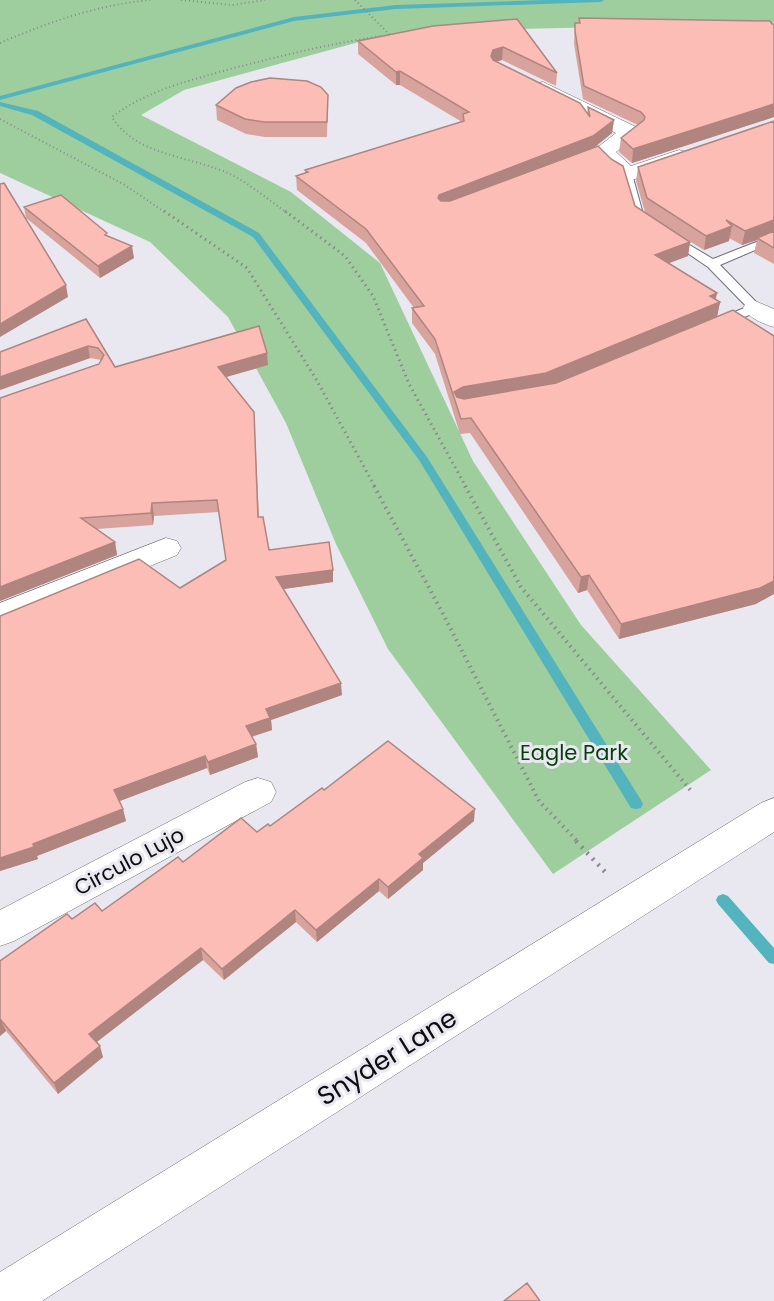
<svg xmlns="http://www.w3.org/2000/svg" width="774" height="1301" font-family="Poppins,sans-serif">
	<rect width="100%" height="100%" fill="#e9e8f1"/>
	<!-- green -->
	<path fill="#9fce9e" d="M0 0H774V23L440 31 359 42 184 90 141 115 291 192 380 263 473 461 581 625 711 770 553 874 388 649 336 544 286 423 228 317 150 242 0 173Z"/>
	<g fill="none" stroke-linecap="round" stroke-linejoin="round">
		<!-- stream -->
		<path fill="#53b4be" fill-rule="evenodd" d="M545 0H604L601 2 396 9 294 21 0 100V96L294 17 396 5Z
			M0 102 38 111 259 233 427 457 641 800 643 804 641 808 636 809 631 808 419 460 253 237 32 115 0 106Z
			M723 894 728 896 774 948V964L769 963 718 904 716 900 718 896Z"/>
		<!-- service casing -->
		<g stroke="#6f6f77" stroke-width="2">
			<path id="service" d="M627 171 632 174 643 214 651 219V223H643L632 216 622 174Z
				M671 234 713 259 774 235V242L720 265 759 305 761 308 759 311 725 325H717L715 322 717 319 747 307 708 267 667 239 665 237Z"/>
		</g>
		<!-- minor casing -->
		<g stroke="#6f6f77" stroke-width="1">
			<path id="minor" d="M543 82 638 128 641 132 616 152 631 166 679 150 686 152 690 156 686 160 635 179C618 183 602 164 593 151L616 133 536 92 533 88 536 84Z
				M755 301 774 309V327C763 324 749 318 743 308L746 303Z
				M166 538 177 541 181 548 177 555 0 627V603Z
				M258 778 271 782 276 792 271 802 14 941 0 946V910L245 782Z"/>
		</g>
		<!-- tertiary casing -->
		<g stroke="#6f6f77" stroke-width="1">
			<path id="tertiary" d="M774 798V832L42 1301H0V1272L761 803Z"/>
		</g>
		<!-- path-far3 -->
		<path stroke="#8a898f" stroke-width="2" stroke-dasharray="1 3" stroke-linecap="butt" d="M181 0 232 5 265 0
			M355 0 390 35
			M0 43C49 22 97 5 150 0
			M0 119 125 185 166 213
			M287 213C269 200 250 184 230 174 192 156 135 156 112 117 147 90 189 81 230 69 281 56 331 43 383 36"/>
		<!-- path-far2 -->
		<path stroke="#8a898f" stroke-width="3" stroke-dasharray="1.5 4" stroke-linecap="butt" d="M164 211 247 268 316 379 375 487
			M285 211 345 256 373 296 409 384 466 487"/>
		<!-- path-far1 -->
		<path stroke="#8a898f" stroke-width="4" stroke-dasharray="1.5 4.5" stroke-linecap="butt" d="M374 486 442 612 539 801 578 842
			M465 486 521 587 692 792"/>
		<!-- path -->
		<path stroke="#8a898f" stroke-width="4.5" stroke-dasharray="2 6" stroke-linecap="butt" d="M576 841 608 875"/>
		<!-- service -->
		<use href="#service" fill="#fff" fill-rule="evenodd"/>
		<!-- minor -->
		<use href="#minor" fill="#fff" fill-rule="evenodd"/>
		<!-- tertiary -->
		<use href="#tertiary" fill="#fff" fill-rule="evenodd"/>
	</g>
	<!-- wall -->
	<path fill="#d8a39d" d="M579 18 774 24V117L632 163 619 152 621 138 638 125 583 99 574 44 575 23H578Z
		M517 19 557 73 556 86 502 60 496 62 587 114 588 107 614 120 612 133 595 147 635 206 645 212 636 181 638 167 774 121V264L754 253 757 240 742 245 729 238V241L704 250 681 236 690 242 688 256 669 263 717 293 716 299 720 302 717 317 756 604 619 639 587 590 578 593 470 433 460 434 435 354 412 323V308H414L366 243 297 190 296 176 305 173V170L462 122 400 85H396L358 54V41Z
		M328 95 327 137H265L246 134 217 120 216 105Z
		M24 207 108 236 134 258 100 278 26 218Z
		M86 319 115 367 268 365 226 377 254 412 259 517 269 550 333 582 283 589 342 695 271 720 272 730 252 737 256 744 258 757 210 775 207 768 120 801 126 821 37 856 38 859 0 871 180 588 226 560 219 512 154 516 153 525 97 529 115 542 117 555 0 601 101 360 90 358 0 390Z
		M324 790 474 821 423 863V870L388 899 379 891 317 942 296 922 224 980 203 960 96 1042 103 1057 58 1094 6 1031 0 1036V961L72 919 102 911 183 862 257 832 270 826Z"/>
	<!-- shaded-wall -->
	<path fill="#b0847f" d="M503 47 502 60 492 63 491 56 493 50Z
		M400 71V85H396V72Z
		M774 104V117L632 163 633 149Z
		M614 120 612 133 591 150 438 209 439 195Z
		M774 220V234L757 238V240L742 245 745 231Z
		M732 226 729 241 704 250 706 236Z
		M690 242 688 256 653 269 655 255Z
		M132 246 134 258 100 278 98 266Z
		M66 285 68 297 0 337V324Z
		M717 293 714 304 720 302 717 317 544 388 457 405 454 392 463 387Z
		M88 346 90 358 0 390V377Z
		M267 353 268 365 219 379 218 367Z
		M152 503 154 516 153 525 151 513Z
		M115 542 117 555 0 601V587Z
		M333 570V582L277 590 276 577Z
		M589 575 587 590 578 593 581 577Z
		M774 581V594L756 604 619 639 621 624Z
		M341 683 342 695 271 720 272 730 247 738 246 726 266 709Z
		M256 744 258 757 210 775 208 762Z
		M205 756 207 768 117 802 114 790Z
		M123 809 126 821 37 856 33 844Z
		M475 809 474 821 423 863V870L388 899V887L419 854Z
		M34 847 38 859 0 871V858Z
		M379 879V891L317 942 316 930Z
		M295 910 296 922 224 980 222 969Z
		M201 948 203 960 93 1045 89 1034Z
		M1 1020 6 1031 0 1036V1021Z
		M100 1046 103 1057 58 1094 54 1083Z"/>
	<!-- building -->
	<path fill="#fbbdb6" stroke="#b0847f" stroke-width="1.5" d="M579 18 770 21 772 24H774V104L633 149 621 138 644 120 645 117 641 112 584 86 575 31V23H580Z
		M517 19 557 73 503 47 493 50 491 56 493 60 580 103 590 117 588 107 614 120 593 136 439 195 438 198 441 201H450L598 146 611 159 623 166 635 206 690 242 655 255 717 293 710 296 720 302 546 373 463 387 454 392 457 397 464 399 556 383 733 310 774 336V581L760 588 621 624 589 575 581 577 471 418 461 419 435 339 412 308 424 306 366 229 296 176 308 172 305 170 464 121 463 114 469 112 400 71 396 72 358 41 433 26Z
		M270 78 307 81 321 87 328 95 327 122H264L245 119 216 105 236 88 251 82Z
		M774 121V220L745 231 726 220 732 226 706 236 647 198 638 167Z
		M4 183 66 285 0 324V184Z
		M61 195 107 233 105 235 132 246 98 266 24 207Z
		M774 231V248L757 238Z
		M86 319 115 367 259 326 267 353 218 367 254 412 258 517H263L269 550 329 542 333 570 276 577 341 683 266 709 270 718 246 726 256 744 208 762 205 756 114 790 123 809 33 844 34 847 0 858V616L139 559 180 588 226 560 217 500 152 503 151 513 81 518 115 542 0 587V398L99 364 104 355 98 348 88 346 0 377V352Z
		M388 741 475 809 419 854 423 858 388 887 379 879 316 930 295 910 222 969 201 948 89 1034 100 1046 54 1083 1 1020 0 1021V961L67 914 72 919 95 903 102 911 178 857 183 862 241 818 257 832 268 824 270 826 322 788 324 790Z
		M527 1283 540 1301H504Z"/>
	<g text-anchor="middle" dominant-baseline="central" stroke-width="6" stroke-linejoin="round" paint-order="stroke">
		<!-- park labels -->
		<g font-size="21" fill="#063e0b" stroke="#e9e8f1">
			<text x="574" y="752">Eagle Park</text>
		</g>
		<!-- street labels -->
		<g font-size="21" fill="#0d0d10" stroke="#e9e8f1">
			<text transform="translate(129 861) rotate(-28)">Circulo Lujo</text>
		</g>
		<!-- near-street labels -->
		<g font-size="26" fill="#0d0d10" stroke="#e9e8f1">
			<text transform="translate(387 1057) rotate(-32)">Snyder Lane</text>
		</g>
	</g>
</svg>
